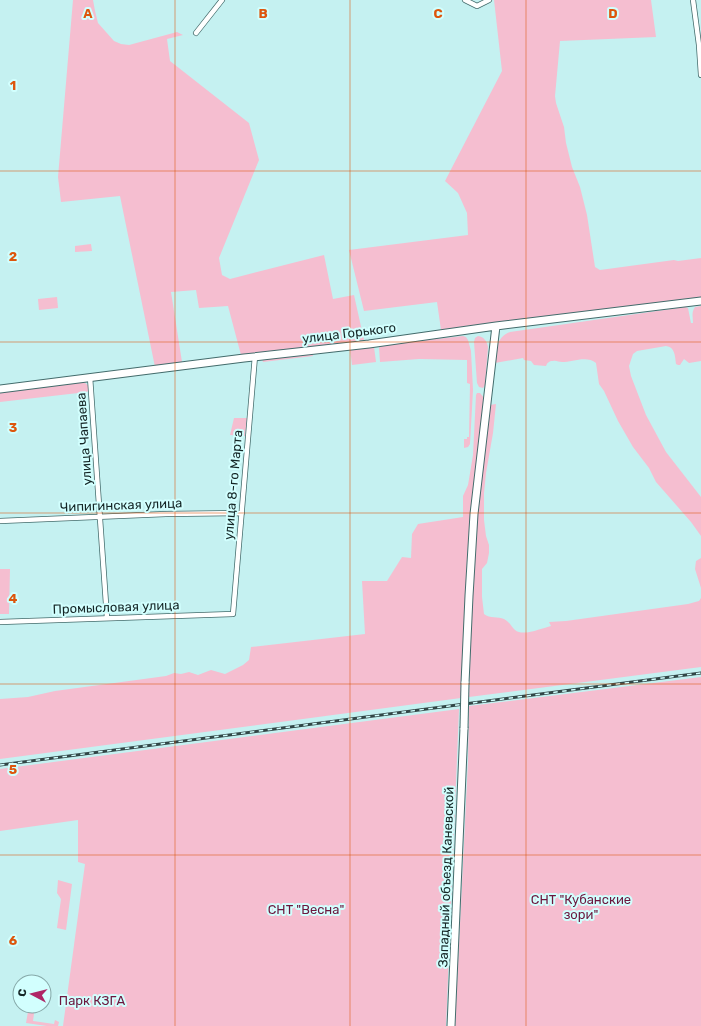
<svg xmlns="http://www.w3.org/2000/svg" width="701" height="1026" font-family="Rubik,sans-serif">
	<rect width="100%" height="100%" fill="#c5f1f1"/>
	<!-- green -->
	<path fill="#f5bed0" d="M73 0H93L95 11 98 23 114 41 121 44 129 45 177 32 183 35 167 39 170 61 249 123 259 160 219 258 222 275 230 279 324 255 333 299 354 295 364 340 241 355 228 306 199 308 196 290 171 292 182 362 155 367 120 196 61 202 58 177Z
		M494 0H651L656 37 560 41 555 96 556 103 564 127 566 143 572 167 580 187 587 215 595 267 600 270 674 260 678 261 701 258V297L441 330 437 302 364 311 349 250 468 235 467 213 458 193 445 181 502 71Z
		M91 244 92 251 75 252V246Z
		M57 297 58 308 39 310 38 299Z
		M701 306V361L689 363 684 359 680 365H678L676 364C675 356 675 347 666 346L637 351 633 354 629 366 631 376 646 415 666 452 701 497V536L691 522 656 482 649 468 633 447 618 421 604 391 599 384 596 363C587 355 572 362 562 362 559 362 556 360 553 361 549 361 547 363 546 366 542 366 538 365 534 365L531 361 524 360 523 358 495 363C496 351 496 337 510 332L685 307 688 308 691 323H693C693 318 691 312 695 307Z
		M463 336 466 337 468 340 471 351 473 390 470 444 468 447 464 448V439H467V437H469L470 384 467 383V360L419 359 380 362 379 348 381 345Z
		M478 336C484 337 487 341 488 347L485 385 483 388 479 387 477 383 474 342 475 338Z
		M373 347H374L376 362 352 365 350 349Z
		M312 353 313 356 263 362 262 359Z
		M82 382 85 383 89 386V390L87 392 0 402V391Z
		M477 393H480L484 398 471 505 467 558 461 698 0 759V699L28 697 55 691 166 676 174 673 181 674 189 672 198 675 211 670 225 674 243 665 249 660 251 647 365 634 362 581H387L402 557 411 558 412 534 418 524 463 517V496L468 485 473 455 476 395Z
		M496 404 493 433 486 473 484 493V520L486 536 489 545V553L487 563 482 569V597L484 614C490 619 498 616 504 619 510 622 511 627 515 630 523 637 542 628 551 626L549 622 566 621 688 604 699 601 701 598V667L469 697 473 575 478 505 490 405Z
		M234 418H247L245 436 230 435Z
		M701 558V588L695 569 696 561Z
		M0 569H10L9 614H0Z
		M701 677V1026H455L468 761 469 706Z
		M459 709 446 1026H63L85 864 78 862V820L0 831V769Z
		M58 880 72 884 66 930 57 928 61 899 57 893Z
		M29 1006H35L33 1021 54 1024 55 1020 59 1022 58 1026H47L26 1023Z"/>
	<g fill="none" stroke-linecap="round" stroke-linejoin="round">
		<!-- minor casing -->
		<g stroke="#436b6b" stroke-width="6">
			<path id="minor" d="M465 0 477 6 489 0
				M693 0 699 45 701 75
				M196 33 222 0
				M90 377 107 618
				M0 521 166 514 242 513
				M0 622 233 614 255 356"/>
		</g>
		<!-- secondary casing -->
		<g stroke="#436b6b" stroke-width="9">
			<path id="secondary" d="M0 389 244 358 369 344 496 326 701 301
				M465 683 469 596 474 514 496 326
				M451 1026 464 728"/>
		</g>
		<!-- minor -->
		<use href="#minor" stroke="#fff" stroke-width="4.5"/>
		<!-- secondary -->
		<use href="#secondary" stroke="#fff" stroke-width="7"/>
		<!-- rail casing -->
		<g stroke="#314646" stroke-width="3">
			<path id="rail" d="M0 765 701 673"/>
		</g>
		<!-- rail -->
		<use href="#rail" stroke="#d2fffe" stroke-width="1.5" stroke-dasharray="4.5" stroke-linecap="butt"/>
		<!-- secondary-bridge casing -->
		<g stroke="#436b6b" stroke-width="9" stroke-linecap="butt">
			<path id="secondary-bridge" d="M464 728 465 683"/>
		</g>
		<!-- secondary-bridge -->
		<use href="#secondary-bridge" stroke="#fff" stroke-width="7"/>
	</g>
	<!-- grid -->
	<path fill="none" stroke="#dd560d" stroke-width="1" stroke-opacity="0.55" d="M175 0V1026M350 0V1026M526 0V1026M0 171H701M0 342H701M0 513H701M0 684H701M0 855H701"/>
	<g text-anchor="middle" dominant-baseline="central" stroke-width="4" stroke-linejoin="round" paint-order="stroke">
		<!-- street labels -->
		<g font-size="13" fill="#152626" stroke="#d2fffe">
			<text transform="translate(349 333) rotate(-7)">улица Горького</text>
			<text transform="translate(84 439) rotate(-94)">улица Чапаева</text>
			<text transform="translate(233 485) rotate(-85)">улица 8-го Марта</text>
			<text transform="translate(121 505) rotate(-2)">Чипигинская улица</text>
			<text transform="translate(116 607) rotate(-2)">Промысловая улица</text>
			<text transform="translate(446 877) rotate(-88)">Западный объезд Каневской</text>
		</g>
		<!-- park labels -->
		<g font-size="13" fill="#6b173d" stroke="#d2fffe">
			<text x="581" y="899">СНТ "Кубанские<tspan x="581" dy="15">зори"</tspan></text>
			<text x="306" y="909">СНТ "Весна"</text>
			<text x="92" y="1000">Парк КЗГА</text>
		</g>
	</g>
	<g font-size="13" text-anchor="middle" font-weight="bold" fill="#dd560d" stroke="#d2fffe" stroke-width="4" stroke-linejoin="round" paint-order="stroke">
		<text x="88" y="18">A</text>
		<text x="263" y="18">B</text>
		<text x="438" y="18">C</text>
		<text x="613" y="18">D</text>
		<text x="13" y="90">1</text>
		<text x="13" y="261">2</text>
		<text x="13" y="432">3</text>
		<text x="13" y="603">4</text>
		<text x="13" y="774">5</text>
		<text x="13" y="945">6</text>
	</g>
	<!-- north arrow -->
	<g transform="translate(32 994) rotate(277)"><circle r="19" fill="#d2fffe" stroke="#86a8a8"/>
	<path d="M0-3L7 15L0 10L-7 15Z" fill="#af2666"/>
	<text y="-6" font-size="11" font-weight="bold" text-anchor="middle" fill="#152626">С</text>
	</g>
</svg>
